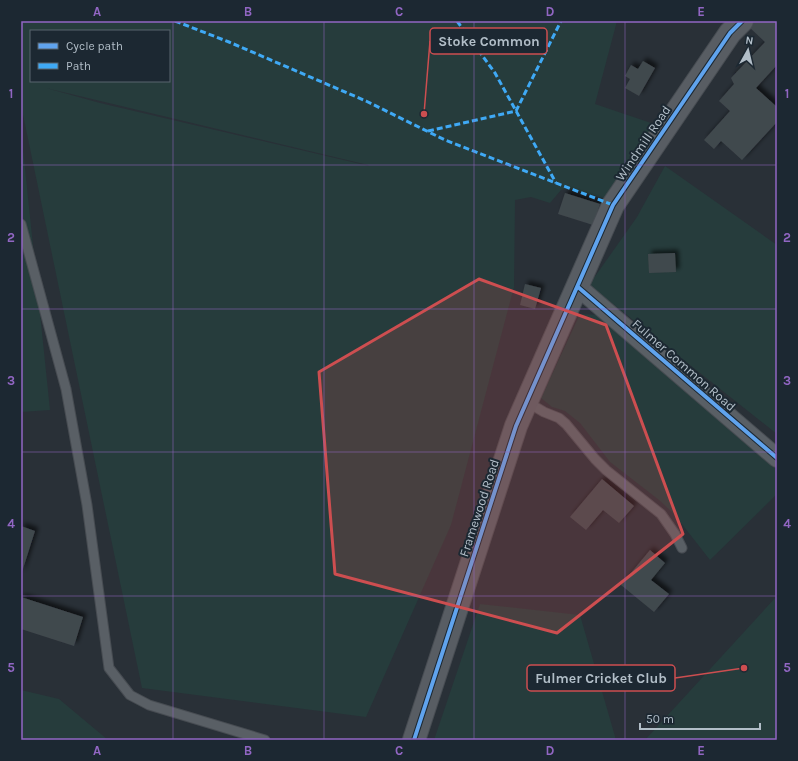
<svg xmlns="http://www.w3.org/2000/svg" width="798" height="761" font-family="Karla,sans-serif">
	<defs>
		<filter id="shadow"><feDropShadow dx="3.5" dy="-3.5" stdDeviation="2" flood-color="#0009"/></filter>
	</defs>
	<rect width="100%" height="100%" fill="#293037"/>
	<!-- green -->
	<path fill="#263c3c" fill-rule="evenodd" d="M21 21H617L595 104 654 124 629 173 609 200 568 188 561 190 550 203 531 197 515 200 514 287 451 525 366 717 142 688 21 105ZM31 31H169V81H31ZM46 88 368 165 369 166 100 103Z
		M21 130 50 410 21 412Z
		M665 166 777 245V434L589 285 637 217Z
		M580 314 600 315 777 468V494L710 560 674 514 659 500 610 462 580 423 565 411 552 407 541 398Z
		M777 596V740H645Z
		M480 604 580 615 616 740H434Z
		M21 690 59 699 108 740H21Z"/>
	<!-- building -->
	<path fill="#41484d" filter="url(#shadow)" d="M753 21H777V65L756 88 777 107V122L742 160 721 141 714 149 704 140 730 111 719 101 734 84 731 78 765 42 748 26Z
		M643 61 655 68 639 96 625 88 630 79 625 76 631 65 638 69Z
		M565 193 600 204 593 225 558 214Z
		M675 253 676 272 649 273 648 254Z
		M525 284 541 288 535 309 520 305Z
		M602 479 634 506 619 523 603 510 586 530 570 517Z
		M21 526 35 531 21 575Z
		M650 550 665 563 651 580 669 594 654 612 621 585Z
		M21 597 83 617 74 646 21 629Z"/>
	<g fill="none" stroke-linecap="round" stroke-linejoin="round">
		<!-- lane casing -->
		<g stroke="#474c52" stroke-width="11">
			<path id="lane" d="M21 224 66 389 87 505 109 668 130 695 149 705 265 740
				M527 402 544 412 559 418 566 424 595 459 606 470 661 514 675 534 682 548"/>
		</g>
		<!-- street casing -->
		<g stroke="#474c52" stroke-width="20">
			<path id="street" d="M578 287 777 458"/>
		</g>
		<!-- secondary casing -->
		<g stroke="#474c52" stroke-width="24">
			<path id="secondary" d="M414 740 516 426 613 205 730 33 742 21"/>
		</g>
		<!-- lane -->
		<use href="#lane" stroke="#595f65" stroke-width="9"/>
		<!-- street -->
		<use href="#street" stroke="#595f65" stroke-width="18"/>
		<!-- secondary -->
		<use href="#secondary" stroke="#585d63" stroke-width="22"/>
		<!-- quiet -->
		<path stroke="#3fa9f5" stroke-width="3" stroke-dasharray="6 3" stroke-linecap="butt" d="M175 21 229 42 366 101 445 140 613 205
			M457 21 495 73 556 183
			M428 131 516 111 561 21"/>
		<!-- cycleway casing -->
		<g stroke="#1c2832" stroke-width="6">
			<path id="cycleway" d="M578 287 777 458
				M414 740 516 426 613 205 730 33 742 21"/>
		</g>
		<!-- cycleway -->
		<use href="#cycleway" stroke="#60a3ed" stroke-width="4"/>
	</g>
	<!-- marked area -->
	<path fill="#cd4e50" fill-opacity="0.2" stroke="#cd4e50" stroke-width="3" stroke-linejoin="round" d="M479 279 606 325 683 534 557 633 335 574 319 372Z"/>
	<!-- grid -->
	<path fill="none" stroke="#9166c3" stroke-width="1" stroke-opacity="0.55" d="M173 21V740M324 21V740M474 21V740M625 21V740M21 165H777M21 309H777M21 452H777M21 596H777"/>
	<g text-anchor="middle" dominant-baseline="central" stroke-width="4" stroke-linejoin="round" paint-order="stroke">
		<!-- street labels -->
		<g font-size="13" fill="#b2bec8" stroke="#1c2832">
			<text transform="translate(643 143) rotate(-56)">Windmill Road</text>
			<text transform="translate(684 365) rotate(41)">Fulmer Common Road</text>
			<text transform="translate(479 508) rotate(-72)">Framewood Road</text>
		</g>
	</g>
	<!-- callouts -->
	<path fill="none" stroke="#cd4e50" stroke-width="1.5" d="M424 114L430 41M744 668L675 678"/>
	<g fill="#cd4e50" stroke="#1c2832" stroke-width="1.5">
		<circle cx="424" cy="114" r="4"/>
		<circle cx="744" cy="668" r="4"/>
	</g>
	<g fill="#1c2832" stroke="#cd4e50" stroke-width="1.5">
		<rect x="430" y="28" width="117" height="26" rx="4"/>
		<rect x="527" y="665" width="148" height="26" rx="4"/>
	</g>
	<g font-size="14" text-anchor="middle" font-weight="bold" fill="#b2bec8">
		<text x="489" y="46">Stoke Common</text>
		<text x="601" y="683">Fulmer Cricket Club</text>
	</g>
	<!-- border -->
	<rect width="798" height="761" fill="none" stroke="#1c2832" stroke-width="44"/>
	<!-- legend -->
	<rect x="30" y="30" width="140" height="52" fill="#1c2832" stroke="#58646e"/>
	<rect x="38" y="43" width="20" height="6" fill="#60a3ed" stroke="#58646e"/>
	<text x="66" y="50" font-size="12" fill="#b2bec8">Cycle path</text>
	<rect x="38" y="63" width="20" height="6" fill="#3fa9f5" stroke="#58646e"/>
	<text x="66" y="70" font-size="12" fill="#b2bec8">Path</text>
	<!-- north arrow -->
	<g transform="translate(748 50) rotate(8)" stroke="#1c2832" stroke-width="3" paint-order="stroke">
	<path d="M0-3L7 15L0 10L-7 15Z" fill="#b2bec8"/>
	<text y="-6" font-size="11" font-weight="bold" text-anchor="middle" fill="#b2bec8">N</text>
	</g>
	<!-- scale -->
	<path d="M640 723v6h120v-6" fill="none" stroke="#b2bec8" stroke-width="2"/>
	<text x="646" y="723" font-size="12" fill="#b2bec8" stroke="#1c2832" stroke-width="3" paint-order="stroke">50 m</text>
	<rect x="22" y="22" width="754" height="717" fill="none" stroke="#9166c3" stroke-width="1.5"/>
	<g font-size="13" text-anchor="middle" font-weight="bold" fill="#9166c3">
		<text x="97" y="16">A</text>
		<text x="248" y="16">B</text>
		<text x="399" y="16">C</text>
		<text x="550" y="16">D</text>
		<text x="701" y="16">E</text>
		<text x="11" y="98">1</text>
		<text x="787" y="98">1</text>
		<text x="11" y="242">2</text>
		<text x="787" y="242">2</text>
		<text x="11" y="385">3</text>
		<text x="787" y="385">3</text>
		<text x="11" y="528">4</text>
		<text x="787" y="528">4</text>
		<text x="11" y="672">5</text>
		<text x="787" y="672">5</text>
		<text x="97" y="755">A</text>
		<text x="248" y="755">B</text>
		<text x="399" y="755">C</text>
		<text x="550" y="755">D</text>
		<text x="701" y="755">E</text>
	</g>
</svg>
